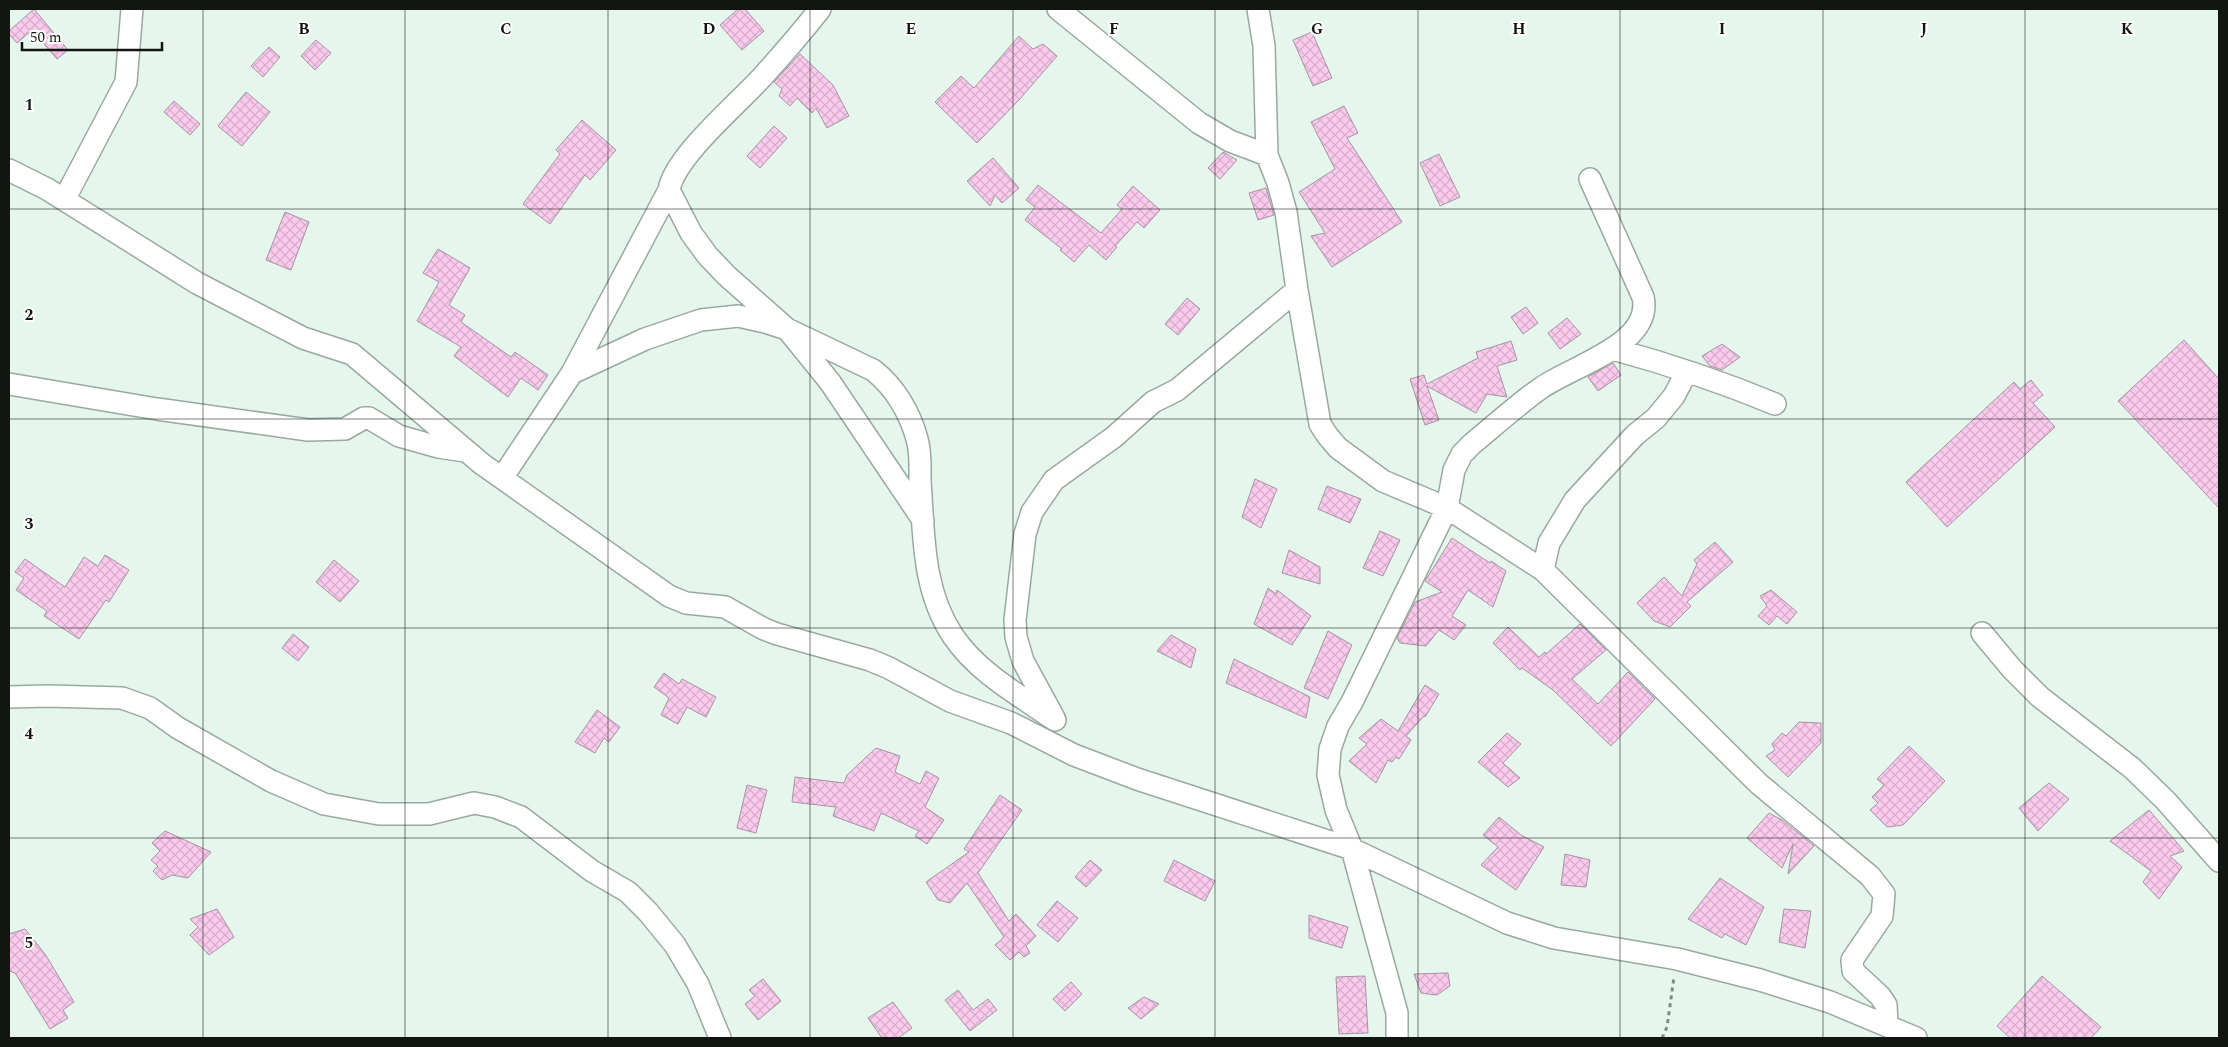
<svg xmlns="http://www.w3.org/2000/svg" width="2228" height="1047" font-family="Spectral,serif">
	<defs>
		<pattern id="building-cross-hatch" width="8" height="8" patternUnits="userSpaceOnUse" patternTransform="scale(1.25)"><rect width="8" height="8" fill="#fbcaed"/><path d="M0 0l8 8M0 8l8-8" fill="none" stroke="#d6adca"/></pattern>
	</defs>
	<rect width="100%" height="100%" fill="#e5f6ec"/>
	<!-- building -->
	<path fill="url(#building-cross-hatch)" stroke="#a4959f" d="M34 9 68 50 57 59 32 30 17 43 9 34V31Z
		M738 9H745L764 31 742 50 720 25Z
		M1312 32 1332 78 1313 86 1293 40Z
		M1019 36 1033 49 1043 44 1057 56 1019 100 977 143 935 102 961 76 974 88Z
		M316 40 331 53 315 70 301 56Z
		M269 47 280 57 263 77 251 66Z
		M800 54 833 85 849 116 827 128 816 108 812 113 797 98 790 106 779 96 782 89 774 82Z
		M246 92 270 112 242 146 218 126Z
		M174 101 200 124 190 135 164 112Z
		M1344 106 1358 133 1347 138 1402 222 1332 267 1311 236 1325 233 1299 192 1335 169 1311 122Z
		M582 120 616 150 590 180 585 175 550 224 523 204 560 154 556 150Z
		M774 126 787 138 760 168 747 156Z
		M1223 152 1237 160 1220 179 1208 168Z
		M1439 154 1460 197 1440 206 1420 163Z
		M993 158 1019 188 1002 203 995 195 990 206 967 181Z
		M1038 185 1101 233 1122 209 1117 205 1133 186 1160 210 1144 228 1137 222 1115 246 1117 247 1106 260 1089 245 1074 262 1060 250 1062 249 1025 220 1035 207 1026 200Z
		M1266 188 1274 215 1258 220 1249 193Z
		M285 212 309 222 291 270 266 260Z
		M438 249 470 268 449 305 465 315 461 322 511 357 515 352 548 375 538 390 521 378 508 397 454 356 461 347 417 321 439 282 423 273Z
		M1187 298 1200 309 1178 335 1165 324Z
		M1526 307 1538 323 1523 334 1511 317Z
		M1567 318 1581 334 1560 349 1548 333Z
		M2184 340 2219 379V508L2118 401Z
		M1511 341 1517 360 1497 366 1507 397 1487 394 1476 413 1427 386 1439 420 1425 425 1410 379 1424 375 1427 384 1478 358 1476 352Z
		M1722 344 1740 357 1722 370 1710 366 1702 356Z
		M1613 363 1621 375 1598 391 1588 377Z
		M2031 380 2043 395 2033 403 2055 427 1947 527 1906 482 2014 382 2020 389Z
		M1255 479 1277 489 1261 528 1242 517Z
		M1327 486 1361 499 1350 523 1318 509Z
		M1380 531 1400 540 1383 576 1363 568Z
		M1452 538 1490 563 1491 561 1506 571 1493 607 1468 590 1452 616 1466 625 1454 640 1439 630 1426 646 1400 643 1397 638 1415 602 1442 592 1425 581Z
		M1715 542 1733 562 1687 602 1691 606 1670 627 1654 621 1637 603 1664 577 1682 596 1697 564 1694 560Z
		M1289 550 1320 567V584L1282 573Z
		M105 555 129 570 109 602 106 600 79 639 44 616 47 611 16 590 24 578 15 572 25 559 65 587 84 557 98 566Z
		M334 560 359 581 340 602 316 582Z
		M1268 588 1276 594 1277 590 1311 616 1292 645 1254 624Z
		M1771 590 1797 612 1787 624 1777 616 1769 625 1758 616 1767 606 1760 596Z
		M1580 624 1606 650 1572 679 1598 704 1628 672 1655 699 1611 746 1553 690 1522 668 1520 670 1493 643 1508 627 1539 657 1545 652 1546 654Z
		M1328 631 1352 645 1328 699 1304 688Z
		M293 634 309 647 298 661 282 648Z
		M1171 635 1196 649 1191 668 1157 651Z
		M1234 659 1310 697 1306 718 1226 683Z
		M664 673 679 684 682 679 716 697 706 717 687 707 678 724 661 715 669 698 654 687Z
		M1425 685 1439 694 1425 717 1424 716 1406 736 1411 740 1399 759 1396 757 1392 762 1388 760 1376 783 1349 761 1367 744 1359 738 1381 719 1398 731Z
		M597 710 620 727 609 742 604 738 595 753 575 742Z
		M1799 722 1821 723V743L1788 777 1766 756 1775 750 1772 744 1782 733 1786 736Z
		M1507 733 1521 744 1503 763 1520 778 1508 787 1478 762Z
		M1909 746 1945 781 1903 825 1887 827 1870 810 1878 803 1872 797 1884 785 1877 779Z
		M876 748 900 756 895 772 920 784 926 771 939 778 925 807 944 820 927 844 915 836 919 831 881 813 874 831 833 816 836 807 792 802 795 777 844 783 847 775Z
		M2049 783 2069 799 2038 831 2019 808Z
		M747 785 767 790 756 833 737 828Z
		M1000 795 1022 810 978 873 1009 921 1016 914 1036 936 1026 946 1030 953 1024 957 1019 952 1010 960 995 945 1004 937 967 883 950 903 938 900 926 882 969 852 964 849Z
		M2149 810 2184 851 2170 856 2182 867 2159 899 2143 882 2151 871 2110 841Z
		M1769 813 1782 820 1814 846 1788 874 1793 844 1782 868 1747 838Z
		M1499 817 1521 835 1544 847 1516 890 1481 865 1498 847 1483 835Z
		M165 831 211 852 188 878 172 875 162 880 153 871 158 866 151 860 160 851 152 843Z
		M1565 854 1590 860 1586 887 1561 885Z
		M1090 860 1102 870 1086 887 1075 877Z
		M1174 860 1215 881 1205 901 1164 881Z
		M1720 878 1764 907 1746 945 1725 934 1722 938 1688 919Z
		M1057 901 1078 918 1058 942 1037 925Z
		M217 909 234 937 209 955 190 935 198 927 190 919Z
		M1784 909 1811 911 1805 948 1779 942Z
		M1309 915 1348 927 1342 948 1309 938Z
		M25 929 45 954 74 1002 63 1010 68 1018 50 1029 15 973 9 971V934Z
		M1448 973 1450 986 1437 995 1421 993 1414 974Z
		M1365 976 1368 1033 1339 1034 1336 977Z
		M2042 976 2101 1027 2091 1038H2010L1997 1026Z
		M763 979 781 1001 758 1020 745 1004 755 996 749 990Z
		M1071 982 1082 994 1065 1011 1053 999Z
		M958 990 973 1010 988 999 997 1010 970 1031 945 1000Z
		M1144 997 1159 1004 1141 1019 1128 1008Z
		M893 1002 912 1028 898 1038H882L868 1018Z"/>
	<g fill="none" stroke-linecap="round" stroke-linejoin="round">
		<!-- minor casing -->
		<g stroke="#99a9a0" stroke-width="24">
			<path id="minor" d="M820 9C802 32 783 54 763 76 739 103 674 157 669 190L691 233 707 255 727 276 787 329 830 382 923 520
				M1058 9 1199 123 1230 141 1267 155
				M1258 9 1264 46 1267 155 1278 183 1286 212 1297 290 1320 424 1327 435 1338 448 1383 481 1447 508 1543 570 1759 784 1870 876 1884 894 1882 916 1852 960 1853 971 1880 996 1886 1005 1887 1024
				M9 170 47 189 197 283 303 338 352 354 482 464 669 596 686 603 725 607 764 629 777 634 870 660 889 668 950 701 1011 723 1074 755 1137 779 1352 849 1507 923 1554 938 1677 959 1760 980 1830 1002 1916 1038
				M64 200 126 82 132 9
				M1613 349C1668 364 1722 382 1775 404
				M572 373 669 190
				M9 384 157 409 308 430 345 429 364 418H369L399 436 438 447 465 451
				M502 478 572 373 645 339 701 320 738 316 765 322 787 329 873 370C895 387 910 413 917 439 921 452 920 468 920 481 924 534 922 590 953 636 978 673 1019 695 1055 720
				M1543 570 1549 543 1575 500 1635 435 1656 418 1674 396 1686 373
				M1982 633 2012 669 2040 697 2132 768 2166 801 2219 861
				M9 697 48 696 122 698 150 708 178 728 271 781 324 804 379 814H429L474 803 495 807 521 817 592 871 628 892 648 912 675 945 698 984 720 1038
				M1054 718 1023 661 1016 637 1015 620 1025 534 1032 512 1054 480 1114 437 1153 402 1177 390 1297 290
				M1397 1038V1013L1352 849 1336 810 1328 775 1330 749 1338 726 1352 702 1447 508 1454 470 1462 454 1472 444C1495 425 1517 405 1541 388 1570 367 1654 344 1643 297L1590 179"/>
		</g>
		<!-- path -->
		<path stroke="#818c86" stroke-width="3" stroke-dasharray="4 4" stroke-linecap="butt" d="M1662 1038 1667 1027 1674 977"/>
		<!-- minor -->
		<use href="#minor" stroke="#fff" stroke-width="21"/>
	</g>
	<!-- grid -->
	<path fill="none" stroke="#111613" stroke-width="1" stroke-opacity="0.55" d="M203 9V1038M405 9V1038M608 9V1038M810 9V1038M1013 9V1038M1215 9V1038M1418 9V1038M1620 9V1038M1823 9V1038M2025 9V1038M9 209H2219M9 419H2219M9 628H2219M9 838H2219"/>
	<g font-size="16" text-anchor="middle" font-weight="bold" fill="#111613" stroke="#fff" stroke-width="4" stroke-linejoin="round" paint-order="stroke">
		<text x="304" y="34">B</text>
		<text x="506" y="34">C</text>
		<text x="709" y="34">D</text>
		<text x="911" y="34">E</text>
		<text x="1114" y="34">F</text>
		<text x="1317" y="34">G</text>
		<text x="1519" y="34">H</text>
		<text x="1722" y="34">I</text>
		<text x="1924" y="34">J</text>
		<text x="2127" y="34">K</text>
		<text x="29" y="110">1</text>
		<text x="29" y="320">2</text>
		<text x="29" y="529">3</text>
		<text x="29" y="739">4</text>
		<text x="29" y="948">5</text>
	</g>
	<!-- border -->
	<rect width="2228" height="1047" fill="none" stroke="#111613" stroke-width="20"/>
	<!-- scale -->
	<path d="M22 42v8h140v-8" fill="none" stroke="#111613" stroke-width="2.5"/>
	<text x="30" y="42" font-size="15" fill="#111613" stroke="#ffffff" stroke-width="4" paint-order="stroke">50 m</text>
</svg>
